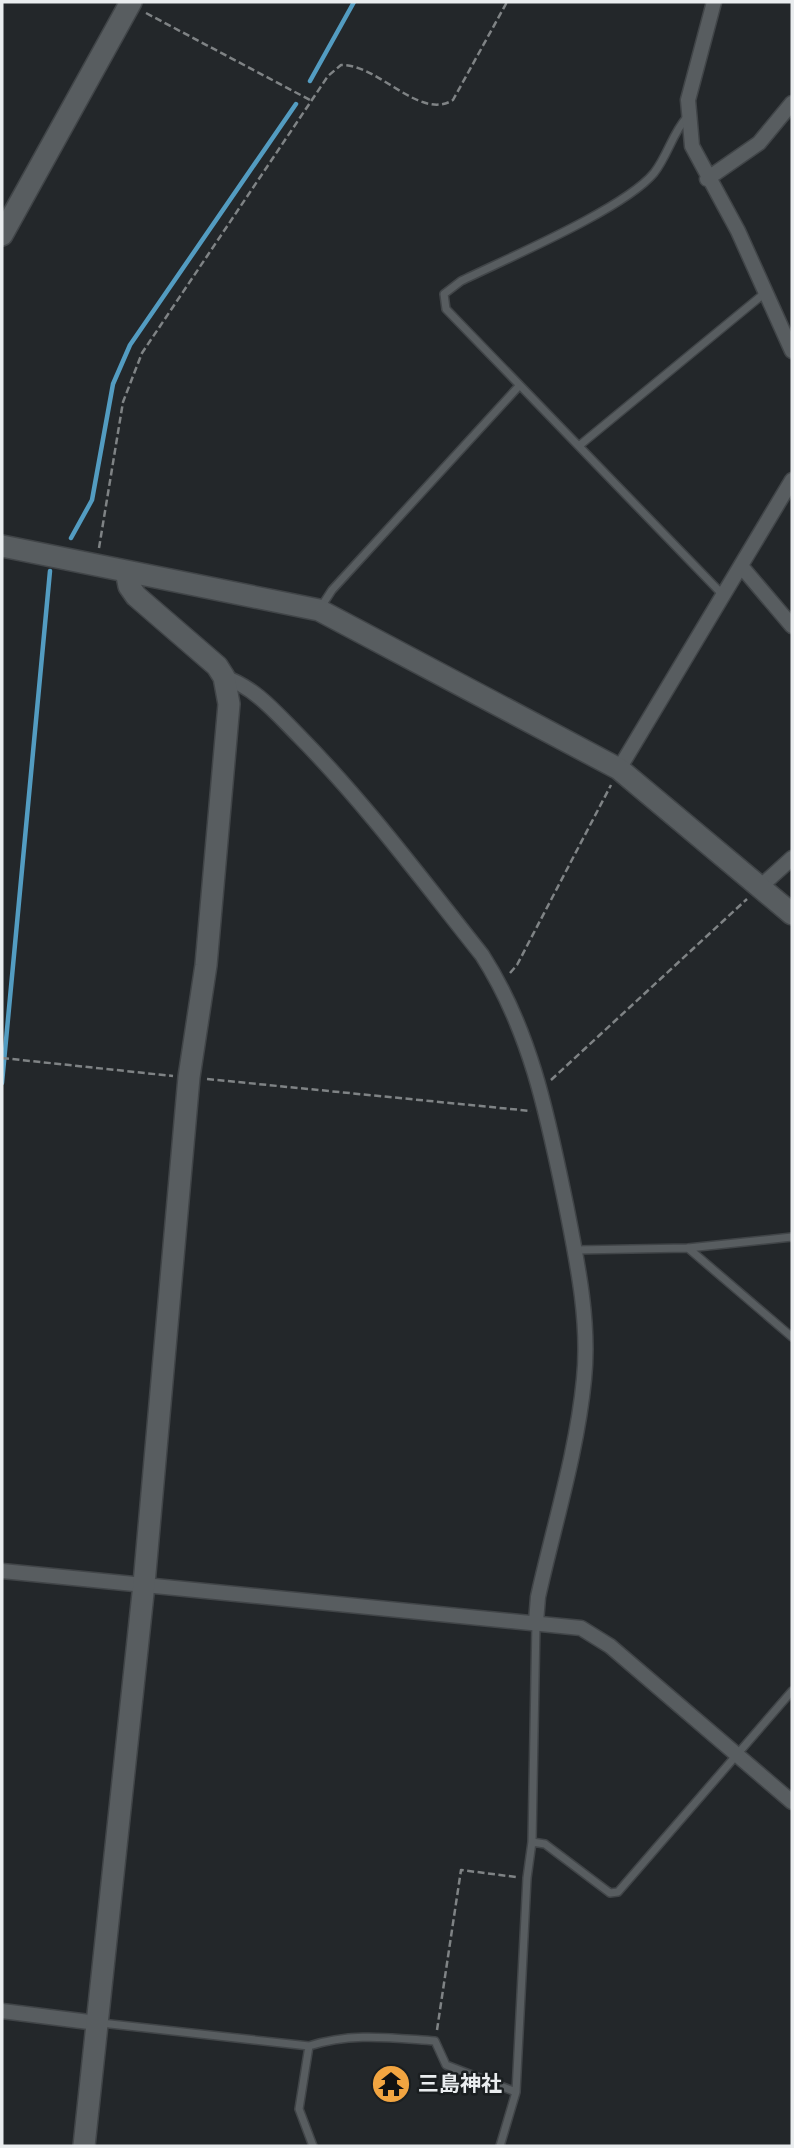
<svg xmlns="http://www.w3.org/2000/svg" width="794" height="2148" font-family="Roboto,'Noto Sans JP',sans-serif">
	<rect width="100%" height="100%" fill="#23272a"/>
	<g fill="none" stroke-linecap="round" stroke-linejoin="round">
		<!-- stream -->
		<path stroke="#539cc1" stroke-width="4.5" d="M310 81 354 2
			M71 538 92 500 113 384 130 345 296 104
			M2 1083 50 571"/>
		<!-- lane casing -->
		<g stroke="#414548" stroke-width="10">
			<path id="lane" d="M687 117C672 134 668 155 654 173 624 209 508 258 461 281L444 294 446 309 723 595
				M580 445 766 292
				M321 607 332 590 519 386
				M688 1248 792 1337
				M575 1250 688 1248 792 1237
				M532 1842 545 1844 610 1893 618 1892 792 1691
				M101 2023 309 2046C352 2032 391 2038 435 2041L446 2065 516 2092
				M309 2046 299 2109 313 2146
				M500 2146 516 2092 527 1878 532 1842 536 1622"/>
		</g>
		<!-- street casing -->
		<g stroke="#414548" stroke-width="17">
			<path id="street" d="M714 2 688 100 692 146 738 231 792 351
				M707 179 759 143 792 103
				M741 566 792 626
				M224 677C256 688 276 713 299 736 366 804 423 881 482 955 531 1031 548 1118 566 1205 577 1261 590 1322 584 1379 577 1452 554 1525 538 1597L536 1622
				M619 769 792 480
				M759 888 792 858
				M2 1571 581 1628 610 1646 792 1802
				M2 2011 97 2023"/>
		</g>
		<!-- secondary casing -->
		<g stroke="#414548" stroke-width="24">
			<path id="secondary" d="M2 235 131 2
				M2 546 319 610 619 769 792 914
				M84 2146 144 1584 189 1077 206 965 229 704 224 677 217 666 136 596 129 586 126 571"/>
		</g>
		<!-- path -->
		<path stroke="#7f8385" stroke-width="2.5" stroke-dasharray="7 3.5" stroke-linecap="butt" d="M146 13 310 100
			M99 548 123 402 142 353 328 76 341 65C379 64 419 121 453 100L507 2
			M510 973 517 965 611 785
			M2 1058 173 1076
			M207 1079 531 1111
			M551 1080 747 899
			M437 2030 461 1870 516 1877"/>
		<!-- lane -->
		<use href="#lane" stroke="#585d60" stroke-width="7"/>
		<!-- street -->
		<use href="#street" stroke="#585d60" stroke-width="14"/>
		<!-- secondary -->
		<use href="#secondary" stroke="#585d60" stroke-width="21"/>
	</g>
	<!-- icons -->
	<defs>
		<g id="temple-disc" transform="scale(2.0125)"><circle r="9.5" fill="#f2a541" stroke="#1a1e20"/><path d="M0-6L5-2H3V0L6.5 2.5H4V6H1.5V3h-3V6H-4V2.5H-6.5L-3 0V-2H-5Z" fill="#111"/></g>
	</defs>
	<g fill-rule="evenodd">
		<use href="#temple-disc" x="391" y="2084"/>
	</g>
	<g text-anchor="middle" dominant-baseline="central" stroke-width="5" stroke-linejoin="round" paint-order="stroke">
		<!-- poi labels -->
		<g font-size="21" font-weight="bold" fill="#eaedef" stroke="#1a1e20" text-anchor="start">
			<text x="418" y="2084">三島神社</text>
		</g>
	</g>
	<!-- border -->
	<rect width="794" height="2148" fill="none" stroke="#eaedef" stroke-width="7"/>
</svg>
